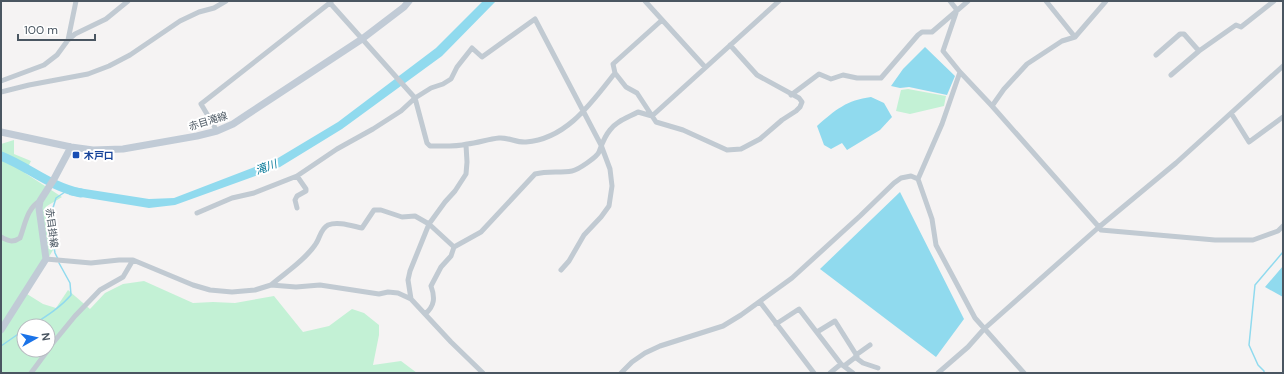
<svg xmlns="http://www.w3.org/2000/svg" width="1284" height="374" font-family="'DM Sans','Noto Sans JP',sans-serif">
	<rect width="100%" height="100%" fill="#f5f3f3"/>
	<!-- green -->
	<path fill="#c3f1d5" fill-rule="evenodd" d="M908 89 946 96 944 106 910 114 896 111 901 90Z
		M14 140V154L31 161 25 173 62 197 47 206 53 250 27 294 43 304 56 308 68 290 90 309 105 293 123 284 144 281 193 303 213 302 235 303 274 296 303 332 329 326 352 309 364 313 379 325V335L373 365 401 361 417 373H1V144ZM24 326H48V350H24Z"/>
	<!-- water -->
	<path fill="#90daee" d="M483 1H496L442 56 342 129 280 167 175 205 149 208 69 195 72 187 149 199 174 198 278 158 338 122 436 48Z
		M925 47 955 76 947 95 909 87 900 88 891 86 903 69Z
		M871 97 884 103 892 117 880 130 847 150 842 143 831 149 824 145 817 126C835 110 847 100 871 97Z
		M900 192 964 319 936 357 820 269Z
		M1283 266V297L1265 287Z"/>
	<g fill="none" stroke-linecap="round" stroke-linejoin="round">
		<!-- stream -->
		<path stroke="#90daee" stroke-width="1.5" d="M58 259 55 253 51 231 52 211 56 198 68 190
			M31 326C45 317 60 308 71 295L70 283 59 263
			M1 346 24 330
			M1264 373V371L1258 365 1249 345 1255 285 1283 252"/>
		<!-- river -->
		<path stroke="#90daee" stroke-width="9" d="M1 156C29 167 50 187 81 193"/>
		<!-- minor -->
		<path stroke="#c1cad2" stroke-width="5" d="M645 1 705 67
			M950 1 957 10 943 51 960 72 992 106 1099 227 1101 230 1215 240H1253L1278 231 1283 226
			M1046 1 1075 37
			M330 3 415 98 427 143 430 146C442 146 455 147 467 144 478 143 488 139 499 138 508 137 517 143 526 142 567 139 592 102 615 73
			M662 20 613 64 615 73 626 87 637 93 656 122 683 130 727 150 741 149 760 139 782 120 796 111 800 107 802 102 799 98 757 75 730 45
			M68 40 76 1
			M1156 55 1180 34H1184L1199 51
			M960 72 942 124 918 179 932 219 936 245 975 318 1024 373
			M1171 75 1199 51 1236 25 1241 27 1274 1
			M1 81 44 65 57 55 68 40 75 34 106 19 128 1
			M1 92 29 85 88 74 109 66 130 55 180 21 199 12 214 8 226 1
			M791 95 819 74 831 79 843 75 857 78H881L918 35 922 32H932L968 1
			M992 106 1004 89 1027 64 1062 41 1075 37 1106 1
			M1231 113 1249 142 1283 117
			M652 116 779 1
			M217 131 201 104 331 2
			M297 208 295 200 297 196 306 191V189L297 176
			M197 213 232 198 254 193 297 176 337 149 373 129 401 111 415 98 431 88 443 84 451 79 457 67 472 48 482 57 535 19 601 145 610 169 612 186 609 206 601 217 584 235 569 261 561 270
			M1 237C8 241 13 243 20 238 25 225 27 208 40 201
			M46 259 91 263 119 260H133L193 285 210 290 232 292 255 290 271 285 296 287 320 285 379 294 388 292 398 293 411 299 451 342 483 373
			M271 285C285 273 304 261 315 245 320 239 320 229 328 225 338 221 352 226 362 228L374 210H381L402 217 415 216 429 224 454 247
			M411 299 408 280 410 271 429 224 445 202 455 191 466 174 467 162 466 145
			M760 302 814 373
			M425 314C435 306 435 297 431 286L441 267 451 256 454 247 481 232 535 174C548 171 560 173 572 171 578 170 597 157 599 152 602 144 604 137 610 130 616 121 629 117 638 112L652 116
			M776 324 799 309 841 364 853 373
			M817 332 835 321 857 356 844 366
			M48 349 75 316 100 290 123 277 133 260
			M856 355 870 345
			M855 357 863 363 878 368
			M31 373 48 350
			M621 373 632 362 645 353 660 346 723 326 741 315 792 278 860 216 894 183 901 178 911 176 918 179
			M830 373 841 364
			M938 373 968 347 984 329 1099 227 1176 163 1283 66"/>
		<!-- secondary -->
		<path stroke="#c1cbd6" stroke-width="7" d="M1 132 71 147 93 150 123 149 197 136 217 131 233 124 248 114 362 39 404 7 409 1
			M1 330 46 259 39 208 40 201 54 179 71 147"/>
	</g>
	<!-- markers -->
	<rect fill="#1a4fb4" stroke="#fff" stroke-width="1.5" x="72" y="151" width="8" height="8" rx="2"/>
	<g text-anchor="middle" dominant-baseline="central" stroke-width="4" stroke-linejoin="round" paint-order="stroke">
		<!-- street labels -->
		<g font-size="10" fill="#4a5661" stroke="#fff">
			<text transform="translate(208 121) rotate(-17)">赤目滝線</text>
			<text transform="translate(52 228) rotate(83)">赤目掛線</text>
		</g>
		<!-- transit labels -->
		<g font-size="10" font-weight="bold" fill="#164399" stroke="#fff" text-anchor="start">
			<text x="84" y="155">木戸口</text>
		</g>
		<!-- water labels -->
		<g font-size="11" font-style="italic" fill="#0c7c9b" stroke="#fff">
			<text transform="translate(266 167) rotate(-20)">滝川</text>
		</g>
	</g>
	<!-- border -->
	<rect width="1284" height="374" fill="none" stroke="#4a5661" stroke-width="4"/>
	<!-- north arrow -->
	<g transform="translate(36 338) rotate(82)"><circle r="19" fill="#ffffff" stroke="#b7bbc0"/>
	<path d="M0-3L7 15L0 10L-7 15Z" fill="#1a73e8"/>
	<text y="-6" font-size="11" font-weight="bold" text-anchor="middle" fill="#4a5661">N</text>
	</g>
	<!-- scale -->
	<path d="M18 34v6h77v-6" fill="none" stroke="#4a5661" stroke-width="2"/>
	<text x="24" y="34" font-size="12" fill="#4a5661" stroke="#ffffff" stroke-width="3" paint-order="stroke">100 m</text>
</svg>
